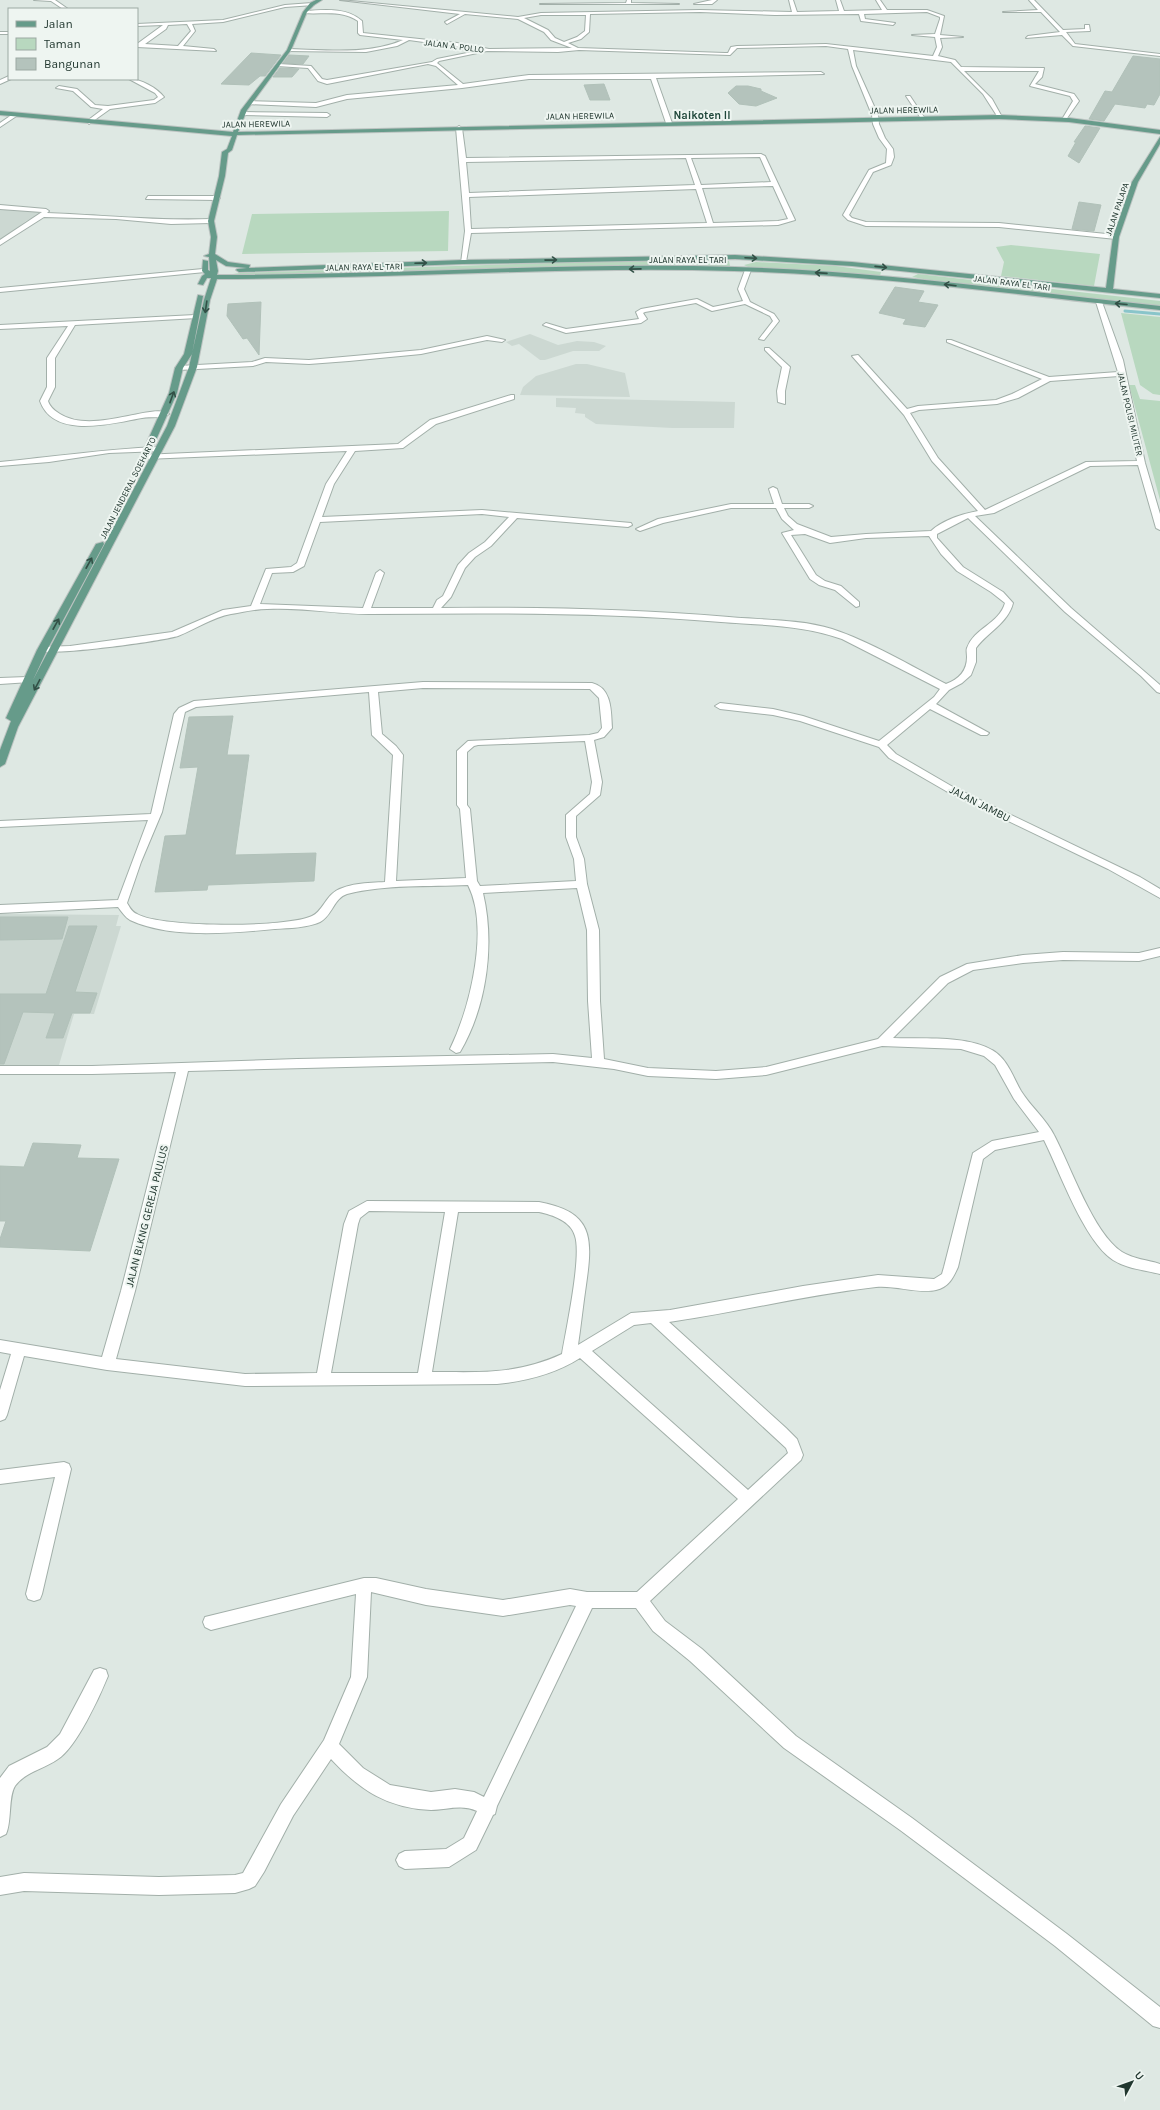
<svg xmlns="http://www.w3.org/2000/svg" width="1160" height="2110" font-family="Karla,sans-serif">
	<rect width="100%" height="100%" fill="#dee8e3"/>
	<!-- built -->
	<path fill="#ccd8d2" d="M0 208 36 210 40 214 26 221 0 241Z
		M530 334 558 345 577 341 594 342 606 346 599 351H573L545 360H540L519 344 512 346 506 342Z
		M576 364H587L625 373 630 397 520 395 523 387 536 376Z
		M556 398 735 402 734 428H672L596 424 585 417V414L575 413 576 408 556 407Z
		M0 914 119 915 116 926H121L94 1014H74L59 1065H0Z"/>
	<!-- green -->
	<path fill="#b8d8bf" d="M449 211 448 251 242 254 252 214Z
		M1011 245 1100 254 1094 286 1001 276 1004 262 996 247Z
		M722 260 729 261 730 266 232 276 233 274 240 273 610 261Z
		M756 262 836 266 881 272 880 276 752 269 744 265Z
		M918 274 1160 301V307L947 283 912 277Z
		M1121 313 1160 317V395L1153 394 1140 385Z
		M1129 385H1135L1140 399 1160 401V500Z"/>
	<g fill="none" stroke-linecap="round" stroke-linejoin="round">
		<!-- stream -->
		<path stroke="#89c5ca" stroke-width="3" d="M1125 311 1160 314"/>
	</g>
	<!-- building -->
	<path fill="#b4c3bc" stroke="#b1c1b9" d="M251 53 281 55 265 76H260L249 85 221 84Z
		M289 55 309 56 303 64 283 63Z
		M1133 56 1160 59V94L1154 105 1147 104 1145 108 1115 104 1104 121 1089 119 1105 91 1112 92Z
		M280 68 299 69 292 77H273Z
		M604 84 610 100H590L584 85Z
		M736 86H748L761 89V91L777 98 756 106 739 104 728 93Z
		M1085 126 1100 128 1079 163 1068 156 1076 142H1074Z
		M1079 202 1101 205 1094 231 1072 229Z
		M895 287 924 291 918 302 938 305 925 327 903 324 906 319 879 313Z
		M261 302 259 355 247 338 243 339 227 316 228 304Z
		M233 716 227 755H249L235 855 316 853 314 881 208 885 207 890 155 892 165 836 186 835 198 767 180 768 189 717Z
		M0 917H68L62 939 0 940Z
		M69 926H97L75 992 97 993 90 1013H72L63 1038H46L55 1013 23 1012 4 1064H0V994H46Z
		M33 1143 81 1145 77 1158 119 1159 90 1251 0 1247V1239L6 1221H0V1166L24 1167Z"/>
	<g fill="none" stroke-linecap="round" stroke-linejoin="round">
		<!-- minor casing -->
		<g stroke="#a2afa9" stroke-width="2">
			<path id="minor" d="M34 0H55L68 9H63L51 1Z
				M340 0 518 17 541 13 700 10 792 12 789 0H793L797 12 839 11 836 0H840L844 11 882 10 876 0H880L887 10H927L944 16 940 35 963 37 940 38 942 47 938 56 955 60 961 67 1044 68 1042 77 1035 84 1074 94 1079 101 1065 121H1061L1073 101 1070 96 1030 86 1039 71H964L992 99 1002 117 999 119 983 94 951 62 853 50 856 66 878 115 879 124 885 138 893 149 894 157 891 165 873 172 849 215 852 218 866 222 999 223 1116 235 1119 237 1116 239 999 227 866 226 848 220 843 215 869 170 886 163 887 149 879 138 873 124 872 115 852 66 848 49 826 46 737 48 730 55 579 50 558 52 487 51 439 61 437 63 463 84 529 75 821 72 824 74 656 78 672 123 669 125 666 123 651 79H529L462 88 347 99 316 107 247 104 249 101 316 103 347 95 458 85 436 66 428 64 327 84 318 81 308 68 277 66 279 64 311 66 322 79 327 80 432 62 437 59 482 50 409 40 397 46 366 52 287 51 289 49C326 50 369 55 403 40L360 35 358 33V21C341 9 322 15 303 13L305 11C324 10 347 7 362 21L363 33 457 43 489 49 572 48 551 40 544 32 518 19 465 14 447 24 445 22 460 14ZM700 12 775 15 859 14 861 21 893 25 895 23 865 19 864 14 927 12 940 17V19L935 34 912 35 935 37 937 47 933 56 826 44 737 46 731 47 728 53H725L578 48 568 43 581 39 589 32 590 14ZM541 15H586L585 31 577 37 564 42 555 38 548 30 524 18Z
				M627 0H631V3L679 4H540L626 3Z
				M712 0H717L712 4H694Z
				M1029 0H1034L1063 30 1085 29V25H1089L1090 31 1066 32 1075 44 1160 54V56L1073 46 1062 35 1026 38 1028 36 1060 32 1041 12H1003L1038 10Z
				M312 3 314 5 285 7 223 22 192 24 195 31 183 46 214 49 216 51 137 47V44L163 25 137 26V24L223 20 285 5ZM187 24 191 31 178 46 145 44 166 29 168 25Z
				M0 32H9V34H0Z
				M9 76 11 79 0 84V80Z
				M129 79C141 79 157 88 164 97L155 103 110 109 89 124 87 121 103 109 91 107 73 91 56 88 59 86 77 89 95 105 108 106 154 100 158 97 155 93Z
				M906 96H910L926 120H922Z
				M243 112 327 113 330 115 327 117 241 115Z
				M13 114 18 115 0 127V123Z
				M459 126 462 128 466 158 761 154 765 156 795 220 778 225 471 233 466 262 461 263 465 231 456 128ZM760 157 771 182 701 185 691 158ZM686 158 695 185 469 193 466 162ZM773 186 788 219 778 221 713 223 702 188ZM696 189 707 223 471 229 469 197Z
				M148 196H217L220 198 217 200 146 199Z
				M0 205 46 209 49 211 47 213C102 215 156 221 211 219L214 221 211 223 171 224 116 219 44 217 0 245V240L42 212 0 209Z
				M748 268 751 270 744 289 750 302 774 314 779 321 764 340 759 339 773 321 770 316 745 304 712 311 696 303 645 312 643 313 647 319 641 323 566 333 543 325 546 323 566 329 639 319 636 312 641 309 697 299 713 307 743 301 738 289 745 270Z
				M203 269 206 271 205 272 0 292V288Z
				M1099 300 1102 302 1123 360 1145 463 1160 514V530L1156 528 1138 465 1090 466 994 513 975 516 1071 608 1160 685V693L1157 692 1141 676 1065 612 968 518 937 534V538L963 567 1003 592 1013 603C1008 623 988 632 976 648V662L971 675 962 683 949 690 936 704 989 733 987 735H981L930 709 887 745 896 754 953 787 1140 877 1160 889V898L1108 869 946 791 889 758 879 747 800 721 773 715 720 709 715 706 720 703 773 709 803 716 879 741 934 697 940 689 842 639C804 625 761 625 721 622 604 612 487 613 369 614 336 614 301 607 267 609 256 609 243 612 231 614 213 617 196 629 178 636 162 641 47 657 37 650L42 647 70 646 172 632 223 610 251 606 266 569 291 567 297 563 326 484 347 451 145 459 141 457 142 455 398 444 430 420 511 395H514V399L436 424 403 448 355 451 334 484 322 517 482 510 631 523 632 525 628 527 517 518 491 546 475 557 465 568 451 597 441 608C538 607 633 609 729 617 762 620 800 619 832 629 869 641 911 666 946 684 959 679 967 671 967 657 967 654 966 650 967 648 974 628 999 624 1005 603L991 592 957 571 941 554 929 536 866 538 830 543 805 534 791 535 816 575 825 581 841 586 859 602V606L856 607 835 590 819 585 810 579 782 533 794 530 782 519 776 508H731L663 523 640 531 636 529 658 519 731 504H774L769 489 773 487 777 489 782 504H809L813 506 809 508H784L788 516 797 524 831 537 866 534 931 531C943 520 962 514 978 511L932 461 904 415 852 356 858 355 907 409 918 406 996 400 1012 394 1042 379 947 342V340H951L1049 377 1118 372 1096 302ZM1119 376 1137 461 1086 462 985 510 938 458 910 413 919 410 997 404 1018 398 1050 381ZM482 514 509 517 485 542 469 553 458 565 443 596 437 600 433 608H371L384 573 380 570 376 573 363 608 260 604 272 573 293 572 304 566 320 522Z
				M195 315 198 317 197 318 75 325 55 358V387L48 401C50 407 55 411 60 414 93 435 154 402 169 414 163 419 150 416 142 418 113 423 54 440 40 401L47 387V358L68 326 0 329V325Z
				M487 336 505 340 502 342 487 340 421 354 349 361 309 364 266 362 253 366 179 370 175 368 179 366 252 362 265 358 309 360 421 350Z
				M765 348H769L790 367 785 391V404L778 402 777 391 782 367 765 350Z
				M158 447H161V451L109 453 49 462 0 466V462C53 457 105 449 158 447Z
				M27 677 30 678V682L0 684V678Z
				M423 682 592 683C612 688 611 711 612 728L604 737 594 740 602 782 600 795 576 816V837L584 859 587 884 599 930 600 1001 604 1059 648 1068 716 1071 766 1067 878 1039 940 977 967 964 1023 955 1063 952 1139 953 1160 948V956L1139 961 1063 960 1023 963 973 970 948 983 893 1038C922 1039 966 1035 992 1050 1007 1058 1013 1077 1021 1091 1031 1107 1046 1119 1054 1135 1071 1167 1093 1233 1122 1252 1133 1259 1148 1260 1160 1264V1274C1145 1270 1127 1269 1113 1260 1084 1241 1060 1172 1044 1140L995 1150 983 1159 958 1267C953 1278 949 1287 936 1290 919 1294 894 1285 876 1287 806 1295 738 1312 669 1322L786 1428 797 1439 803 1455 801 1460 650 1601 665 1621 702 1649 796 1736 912 1818 1067 1934 1160 2007V2028L1153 2026 1055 1946 900 1830 784 1748 690 1661 653 1631 636 1608H592L497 1806 495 1814 493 1815 476 1850 449 1867 405 1869 399 1866 396 1860 399 1854 405 1851 446 1849 464 1838 477 1811C461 1804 447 1810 431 1810 387 1808 360 1790 331 1759L293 1816 264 1872 255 1886 249 1889 235 1893 159 1895 24 1891 0 1895V1877L24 1873 159 1877 235 1875 243 1873 281 1804 324 1740 351 1677 356 1594 211 1630 205 1627 203 1622 205 1617 364 1578H376L426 1589 503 1600 570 1589 587 1592H637L738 1499 580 1358C555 1374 527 1381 497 1384L245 1386 107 1370 24 1356 7 1415 5 1419 0 1421V1390L11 1354 0 1352V1340L102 1357 121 1291 176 1072 92 1074H0V1066H92L297 1059 553 1054 592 1058 588 1001 587 930 577 888 483 893C495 944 487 1006 460 1052L456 1053 450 1049C470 1008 490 928 468 885 429 887 386 884 347 894 334 898 332 916 320 922 307 928 289 928 275 929 232 933 170 939 130 920 125 917 122 912 118 907L0 913V905L118 900 148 820 0 827V821L151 814 174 714 179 708 194 701ZM423 688 590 689 599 698 602 728 598 733 589 735 468 741 457 751V805L460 809 466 878 396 881 403 755 396 746 382 734 378 692ZM369 692 372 735 393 755 385 882C369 883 344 883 332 894 325 900 321 912 312 916 287 928 161 928 137 914 132 912 130 908 127 903L141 862 162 812 185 712 196 707ZM585 741 592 782 590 794 566 815V837L574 859 576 881 480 886 477 881 470 809 467 805V752L474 746 478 745ZM882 1046 961 1049 984 1056 995 1065 1014 1099 1039 1132 992 1141 973 1153 944 1267 942 1274 934 1279 878 1275 803 1286 670 1310 631 1313 578 1345C581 1325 583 1305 586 1285 593 1237 593 1212 539 1202L367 1201 349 1211 344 1224 317 1373 245 1374 116 1359 135 1291 188 1071 553 1062 614 1069 648 1076 716 1079 766 1075ZM369 1211 445 1212 418 1373H331L358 1224 360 1218ZM458 1212H539C553 1215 571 1221 575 1236 582 1256 566 1330 562 1354 516 1375 482 1372 432 1372ZM651 1323 786 1448 788 1453 748 1490 592 1351 634 1325ZM371 1592 426 1605 503 1616 570 1605 576 1606 484 1797 474 1792 455 1789 431 1792 390 1785 363 1768 339 1744 367 1677Z
				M64 1462 69 1464 71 1469 42 1594 40 1599 34 1601 28 1599 26 1594 55 1477 0 1484V1470Z
				M100 1668 106 1670 108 1676C100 1696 76 1748 58 1759 44 1769 25 1772 15 1786 8 1797 12 1821 6 1834L0 1837V1778L9 1766 47 1747 60 1734 94 1670Z"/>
		</g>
		<!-- major casing -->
		<g stroke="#bcc3c1" stroke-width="2">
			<path id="major" d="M316 0H322L314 5 307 12 291 50 247 110 238 132 999 115 1069 118 1160 130V134L1069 122 999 119 237 135 232 150 228 153 225 176 214 221 217 237 215 254 228 262 250 265 249 268 463 260 735 255 852 262 1106 288 1113 237 1132 182 1160 137V144L1138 182 1119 237 1113 289 1160 294V298L852 266 735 259 463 264 239 272 236 270 237 269 247 268 226 266 216 260 218 271 217 275C390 275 562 262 735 267 877 271 1018 291 1160 306V310C1018 295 877 275 734 271 562 266 389 279 217 279L210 300 197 367 175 426 18 727 5 764 0 767V750L11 721 6 718 37 650 96 544 103 542 104 544 47 650 33 680 167 426 189 367 204 300 211 278H207L203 285 198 284 202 276 205 274 202 271 203 260 208 261V270L210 271 209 257 204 256 209 254 211 237 208 221 219 176 222 152 227 149 232 136 0 115V111L233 132 241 110 287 50 303 12 310 3Z
				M198 295 203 296 192 354 183 368 177 393 147 460 140 462 139 460 169 393 175 368 184 354Z"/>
		</g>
		<!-- minor -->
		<use href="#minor" fill="#fff" fill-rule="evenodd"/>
		<!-- major -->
		<use href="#major" fill="#669b8a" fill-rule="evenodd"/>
	</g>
	<!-- one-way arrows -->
	<defs><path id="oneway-shaft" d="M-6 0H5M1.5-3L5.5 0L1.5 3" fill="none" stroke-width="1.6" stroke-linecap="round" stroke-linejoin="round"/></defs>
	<g stroke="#325046">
		<use href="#oneway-shaft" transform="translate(751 258) rotate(3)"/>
		<use href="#oneway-shaft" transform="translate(551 260) rotate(-1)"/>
		<use href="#oneway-shaft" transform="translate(421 263) rotate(-2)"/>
		<use href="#oneway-shaft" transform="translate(881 267) rotate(6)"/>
		<use href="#oneway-shaft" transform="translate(635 269) rotate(179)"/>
		<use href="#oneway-shaft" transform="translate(821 273) rotate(-176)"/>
		<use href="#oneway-shaft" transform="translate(950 285) rotate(-173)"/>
		<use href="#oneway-shaft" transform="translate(1121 304) rotate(-175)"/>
		<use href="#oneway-shaft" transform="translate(206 307) rotate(98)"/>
		<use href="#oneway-shaft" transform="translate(172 397) rotate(-70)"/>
		<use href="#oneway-shaft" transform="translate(89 563) rotate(-61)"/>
		<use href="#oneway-shaft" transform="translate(56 624) rotate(-61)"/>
		<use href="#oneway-shaft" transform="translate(37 685) rotate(118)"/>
	</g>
	<g text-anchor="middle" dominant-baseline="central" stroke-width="4" stroke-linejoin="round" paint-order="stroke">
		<!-- far-street labels -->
		<g font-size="9" fill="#21372f" stroke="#eef5f1">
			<text transform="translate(454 46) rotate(7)">JALAN A. POLLO</text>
			<text transform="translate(904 110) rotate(-1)">JALAN HEREWILA</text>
			<text transform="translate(580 116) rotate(-1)">JALAN HEREWILA</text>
			<text transform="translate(256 124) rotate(-1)">JALAN HEREWILA</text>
			<text transform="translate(1117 209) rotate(-71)">JALAN PALAPA</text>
			<text x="688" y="260">JALAN RAYA EL TARI</text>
			<text transform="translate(364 267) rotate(-1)">JALAN RAYA EL TARI</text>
			<text transform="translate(1012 283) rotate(7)">JALAN RAYA EL TARI</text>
			<text transform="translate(1130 414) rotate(77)">JALAN POLISI MILITER</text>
			<text transform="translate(128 488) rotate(-63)">JALAN JENDERAL SOEHARTO</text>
		</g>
		<!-- far-quarter labels -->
		<g font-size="11" font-weight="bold" fill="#1f473a" stroke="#eef5f1">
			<text x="702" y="115">Naikoten II</text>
		</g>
		<!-- street labels -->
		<g font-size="11" fill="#21372f" stroke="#eef5f1">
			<text transform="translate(980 804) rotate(27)">JALAN JAMBU</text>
			<text transform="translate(147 1216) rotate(-76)">JALAN BLKNG GEREJA PAULUS</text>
		</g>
	</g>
	<!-- legend -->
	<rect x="8" y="8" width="130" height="72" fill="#eef5f1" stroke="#9ca9a3"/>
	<rect x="16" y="21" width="20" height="6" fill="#669b8a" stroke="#9ca9a3"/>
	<text x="44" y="28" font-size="12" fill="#21372f">Jalan</text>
	<rect x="16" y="38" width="20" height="12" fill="#b8d8bf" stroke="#9ca9a3"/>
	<text x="44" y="48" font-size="12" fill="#21372f">Taman</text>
	<rect x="16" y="58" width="20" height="12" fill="#b4c3bc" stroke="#9ca9a3"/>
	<text x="44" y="68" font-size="12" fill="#21372f">Bangunan</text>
	<!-- north arrow -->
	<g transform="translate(1132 2082) rotate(49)" stroke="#eef5f1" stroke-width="3" paint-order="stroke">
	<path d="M0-3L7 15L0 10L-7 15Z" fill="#21372f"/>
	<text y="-6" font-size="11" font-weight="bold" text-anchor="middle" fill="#21372f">U</text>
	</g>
</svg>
